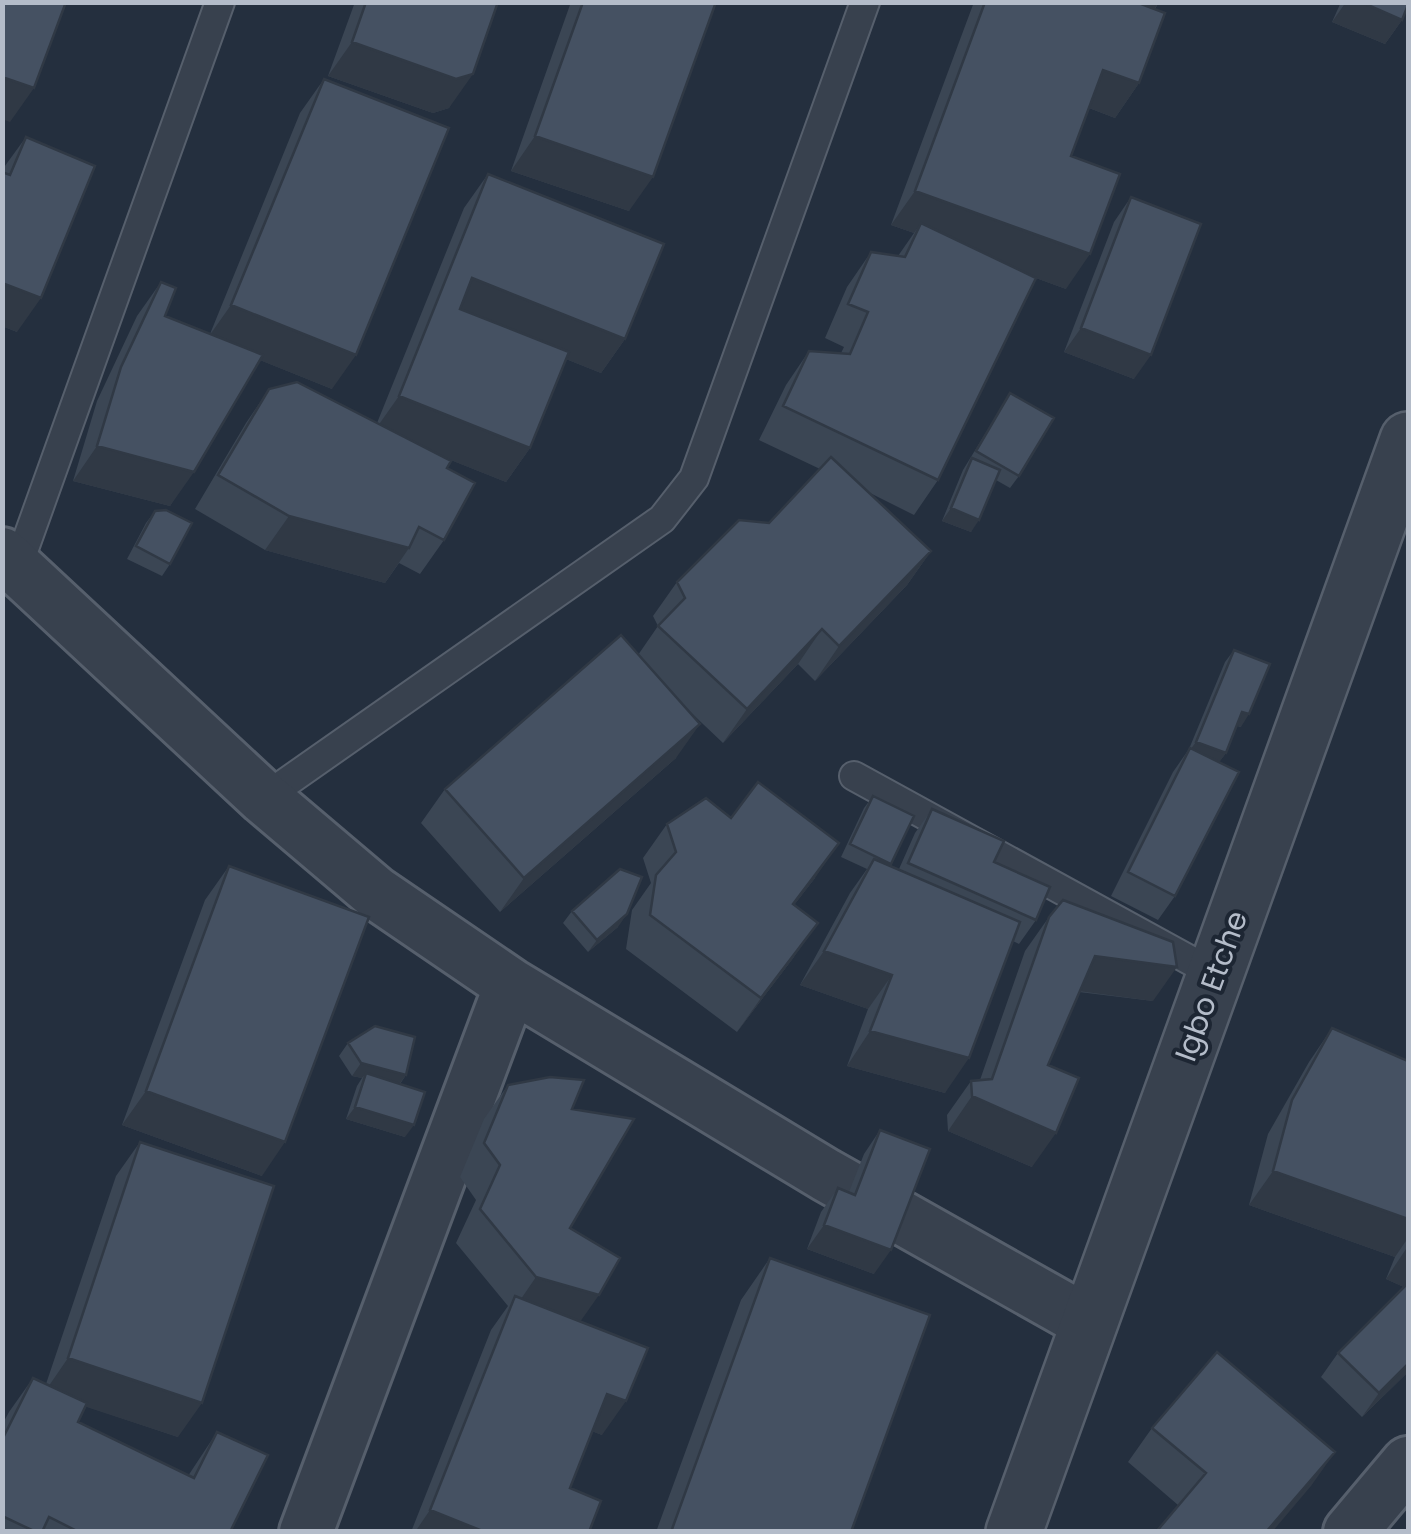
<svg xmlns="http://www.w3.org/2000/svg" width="1411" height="1534" font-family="Poppins,sans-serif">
	<rect width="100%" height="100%" fill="#242f3e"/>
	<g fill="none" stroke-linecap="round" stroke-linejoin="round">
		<!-- service casing -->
		<g stroke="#565f6c" stroke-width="32">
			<path id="service" d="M17 568 220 2
				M854 776 1215 974
				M264 798 662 519 694 478 865 2"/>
		</g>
		<!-- minor casing -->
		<g stroke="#565f6c" stroke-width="58">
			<path id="minor" d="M2 554 264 798 376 893 511 985 826 1175 1089 1323
				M306 1532 511 985
				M1350 1532 1408 1463"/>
		</g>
		<!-- tertiary casing -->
		<g stroke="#565f6c" stroke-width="60">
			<path id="tertiary" d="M1014 1532 1408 440"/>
		</g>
		<!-- service -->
		<use href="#service" stroke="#38414e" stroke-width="28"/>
		<!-- minor -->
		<use href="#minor" stroke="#38414e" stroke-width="52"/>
		<!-- tertiary -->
		<use href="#tertiary" stroke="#38414e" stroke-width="55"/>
	</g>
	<!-- wall -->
	<path fill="#3b4654" d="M355 2H498L449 108 433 113 328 76Z
		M571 2H716L629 211 511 171Z
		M974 2H1159L1155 9 1139 83 1115 118 1089 108 1071 156 1066 289 1036 278 938 480 914 515 870 493 931 551 907 585 815 681 798 664 723 743 684 706 676 758 500 912 421 823 445 789 638 655 658 626 653 616 677 582 769 523 820 469 759 440 786 385 809 351 841 353 844 347 825 338 847 287 871 252 898 256 914 233 891 225Z
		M1341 2H1408L1402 20 1385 44 1332 22Z
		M324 79 332 389 260 360 170 506 73 481 97 401 137 316 161 282 165 316 210 334 300 113Z
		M26 137 17 332 2 326V170Z
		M488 174 625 339 601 373 566 359 530 448 506 482 446 458 444 540 420 574 399 563 385 583 265 550 195 509 246 423 269 389 377 423 464 208Z
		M1131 197 1134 379 1064 352 1114 222Z
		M1010 393 1019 476 1010 488 996 480 971 532 942 521 963 470Z
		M155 511 170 564 162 576 127 559 146 523Z
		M1234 650 1241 727 1237 726 1226 753 1219 762 1175 896 1158 920 1111 896 1173 772 1189 749 1225 662Z
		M873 796 914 816 890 866 899 869 915 833 932 809 994 862 1036 920 1019 944 1013 941 945 1093 847 1066 868 1009 800 985 850 893 867 869 841 857 864 808Z
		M667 824 815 878 794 905V957L737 1032 626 949 632 910 651 883 643 858Z
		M229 866 262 1176 122 1125 205 900Z
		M572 911 618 927 588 952 563 923Z
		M1049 917 1153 1001 1079 992 1048 1065 1032 1167 948 1131 947 1115 971 1081 980 1080 1025 951Z
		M1332 1028 1408 1061V1372L1362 1417 1321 1377 1338 1353 1404 1287 1386 1279 1395 1257 1249 1205 1268 1134 1309 1062Z
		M348 1043 406 1075 400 1084 405 1137 346 1119 357 1086 362 1078 352 1076 339 1056Z
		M508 1085 572 1109 570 1228 580 1321 602 1435 592 1431 570 1488 589 1532H411L491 1330 508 1306 456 1243 476 1200 460 1177 484 1119Z
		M880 1130 874 1274 807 1249 821 1212 838 1188 849 1192 864 1154Z
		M140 1142 178 1437 85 1406 78 1422 188 1476 217 1432 230 1532H2V1425L9 1412 33 1378 46 1384 116 1176Z
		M770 1258 851 1532H656L741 1300Z
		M1152 1428 1311 1486 1178 1505 1128 1462Z"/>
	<!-- shaded-wall -->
	<path fill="#303945" d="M1096 2H1159L1147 20Z
		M1346 2H1361L1402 20 1385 44 1332 22Z
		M352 42 473 74 449 108 433 113 328 76Z
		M1103 70 1139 83 1115 118 1079 104Z
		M2 77 34 88 10 122 2 119Z
		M535 136 653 177 629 211 511 171Z
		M915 191 1090 254 1066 289 916 234 921 223 914 233 891 225Z
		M472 278 625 339 601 373 448 312Z
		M2 283 41 298 17 332 2 326Z
		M231 305 356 355 332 389 207 339Z
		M1081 328 1151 355 1134 379 1064 352Z
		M399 396 530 448 506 482 375 430Z
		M97 446 194 472 170 506 73 481Z
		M951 508 979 520 971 532 942 521Z
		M289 516 409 548 385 583 265 550Z
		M931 551 907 585 815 681 839 646Z
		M822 629 798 664 723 743 747 709Z
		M1242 712 1249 714 1241 727 1233 724Z
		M700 724 676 758 500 912 524 878Z
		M1196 742 1226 753 1217 765 1187 754Z
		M839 843 815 878 769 938 793 904Z
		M627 914 618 927 588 952 597 940Z
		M818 923 794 957 737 1032 761 998Z
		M824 951 892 975 868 1009 800 985Z
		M1095 956 1177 967 1153 1001 1071 990Z
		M870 1031 969 1058 945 1093 847 1066Z
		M361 1063 406 1075 397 1087 366 1073 362 1078 352 1076Z
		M146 1091 285 1142 262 1176 122 1125Z
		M972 1096 1056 1133 1032 1167 948 1131Z
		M355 1107 414 1125 405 1137 346 1119Z
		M1273 1171 1408 1219V1238L1395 1257 1249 1205Z
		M824 1225 891 1250 874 1274 807 1249Z
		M1408 1246V1289L1386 1279Z
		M536 1277 599 1295 575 1329 512 1312Z
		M68 1358 202 1403 178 1437 44 1393Z
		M1408 1364V1372L1362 1417 1379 1393Z
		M607 1394 626 1401 602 1435 583 1428Z
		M1335 1452 1311 1486 1272 1532H1266Z
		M430 1510 485 1532H415Z"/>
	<!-- building -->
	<path fill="#455162" stroke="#303945" stroke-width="2.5" d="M2 2H66L34 88 2 77Z
		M366 2H498L473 74 456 79 352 42Z
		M583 2H716L653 177 535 136Z
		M985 2H1136L1165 13 1139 83 1103 70 1071 156 1120 174 1090 254 915 191Z
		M1361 2H1408V5L1402 20Z
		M324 79 449 128 356 355 231 305Z
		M26 137 95 166 41 298 2 283V172L10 175Z
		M488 174 664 244 625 339 472 278 460 309 569 352 530 448 399 396Z
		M1131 197 1201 224 1151 355 1081 328Z
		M921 223 1036 278 938 480 783 406 809 351 850 354 868 312 848 304 871 252 905 257Z
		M161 282 176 288 165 316 263 355 194 472 97 446 121 367Z
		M297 382 451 461 447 468 475 483 444 540 419 527 409 548 289 516 218 475 269 389Z
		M1010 393 1054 418 1019 476 976 451Z
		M831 457 931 551 839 646 822 629 747 709 658 626 685 598 677 582 739 520 769 523Z
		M972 458 1000 470 979 520 951 508Z
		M166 510 192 523 170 564 136 546 155 511Z
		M621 635 700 724 524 878 445 789Z
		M1234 650 1270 664 1249 714 1242 712 1226 753 1196 742Z
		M1190 748 1239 772 1175 896 1128 872Z
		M758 782 839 843 793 904 818 923 761 998 650 915 656 875 676 852 667 824 706 798 731 818Z
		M873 796 914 816 891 864 850 844Z
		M932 809 1004 841 994 862 1050 887 1036 920 908 863Z
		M874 859 1020 922 969 1058 870 1031 892 975 824 951Z
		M229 866 369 917 285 1142 146 1091Z
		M620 869 642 877 627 914 597 940 572 911Z
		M1063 900 1173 942 1177 967 1095 956 1048 1065 1079 1078 1056 1133 972 1096 971 1081 992 1079 1049 917Z
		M375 1026 415 1037 406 1075 361 1063 348 1043Z
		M1332 1028 1408 1061V1219L1273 1171 1292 1100Z
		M366 1073 425 1092 414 1125 355 1107Z
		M550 1077 584 1080 572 1109 634 1119 570 1228 620 1258 599 1295 536 1277 480 1209 500 1165 484 1143 508 1085Z
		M880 1130 930 1149 891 1250 824 1225 838 1188 855 1195Z
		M140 1142 274 1186 202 1403 68 1358Z
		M770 1258 930 1315 851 1532H671Z
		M1407 1284 1408 1285V1364L1379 1393 1338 1353Z
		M515 1296 648 1348 626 1401 607 1394 570 1488 601 1501 589 1532H485L430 1510Z
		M1217 1352 1335 1452 1266 1532H1156L1206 1473 1152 1428Z
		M33 1378 87 1403 78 1422 194 1478 217 1432 268 1455 230 1532H79L49 1517 42 1532H36L2 1516V1440Z"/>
	<g text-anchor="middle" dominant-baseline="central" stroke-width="8" stroke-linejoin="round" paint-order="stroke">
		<!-- street labels -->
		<g font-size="30" fill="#b4bcc9" stroke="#1d2633">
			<text transform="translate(1211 986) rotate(-70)">Igbo Etche</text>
		</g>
	</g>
	<!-- border -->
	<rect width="1411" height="1534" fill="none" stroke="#b4bcc9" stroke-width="10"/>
</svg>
